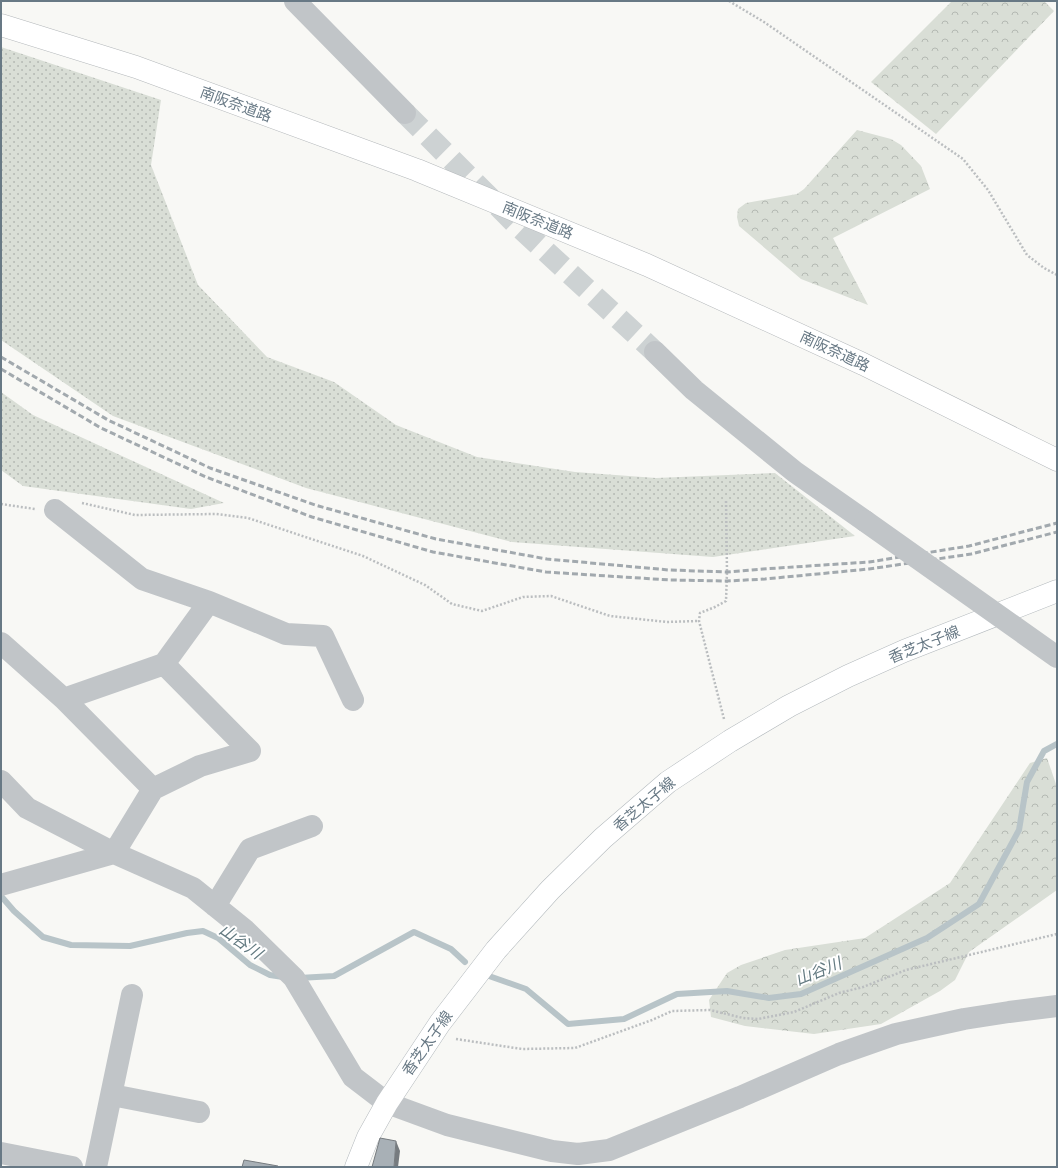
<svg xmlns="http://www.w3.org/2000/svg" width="1058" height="1168" font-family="'PT Sans Narrow','Noto Sans JP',sans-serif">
	<defs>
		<pattern id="grass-dots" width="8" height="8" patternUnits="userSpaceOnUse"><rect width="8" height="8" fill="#d9ded6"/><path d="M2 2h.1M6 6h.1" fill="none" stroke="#b4b9b3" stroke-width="1.8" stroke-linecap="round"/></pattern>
		<pattern id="forest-crowns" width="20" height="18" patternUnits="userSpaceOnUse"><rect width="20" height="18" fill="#d9ded6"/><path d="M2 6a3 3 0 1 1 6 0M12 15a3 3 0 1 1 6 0" fill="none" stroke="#b4b9b3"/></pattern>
	</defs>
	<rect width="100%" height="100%" fill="#f8f8f5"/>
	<!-- grass -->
	<path fill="url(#grass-dots)" d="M1 47 161 100 151 165 198 285 267 357 334 382 396 425 477 457 575 472 656 478 775 473 855 536 713 557 512 542 306 488 113 416 1 340Z
		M1 392 33 415 224 503 191 509 23 486 1 470Z"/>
	<!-- forest -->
	<path fill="url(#forest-crowns)" d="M952 1H1044L1054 11 936 134 871 82Z
		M857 130 891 139 901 145 921 166 930 189 833 238 868 305 801 279 739 226 737 217 738 209 746 203 797 194 804 189Z
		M1047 758 1057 787V890L969 952 955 980 940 991 881 1024 814 1034 745 1026 711 1017 709 1000 727 973 741 965 785 950 865 938 950 883 1030 763Z"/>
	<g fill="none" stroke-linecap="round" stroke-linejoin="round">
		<!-- stream -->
		<path stroke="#b8c4c8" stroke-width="6" d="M1 896 14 911 43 937 71 945 130 946 187 933 203 931 218 938 250 965 270 975 283 977
			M489 976 526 989 568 1024 624 1019 677 994 727 991 769 998 801 994 927 938 979 904 1019 830 1027 782 1044 751 1057 744
			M299 978 334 976 414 932 451 949 465 962"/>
		<!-- tertiary-tunnel -->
		<path stroke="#cdd2d3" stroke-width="22" stroke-dasharray="22 11" stroke-linecap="butt" d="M405 113 515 223 655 352"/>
		<!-- secondary casing -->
		<g stroke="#b3b9bd" stroke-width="23">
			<path id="secondary" d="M356 1167 368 1137 387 1103 440 1023 496 950 550 890 603 838 668 782 730 741 789 706 848 676 904 651 1057 591"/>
		</g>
		<!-- motorway casing -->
		<g stroke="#b4b8bb" stroke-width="23">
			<path id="motorway" d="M1 25 136 67 417 170 647 265 863 364 1057 460"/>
		</g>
		<!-- path -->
		<path stroke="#bbbec0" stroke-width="2.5" stroke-dasharray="2 2" stroke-linecap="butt" d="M729 1 764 22 963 159 988 190 1027 255 1044 268 1057 275
			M82 503 135 515 216 514 248 518 363 556 425 585 452 604 482 611 523 597 551 596 610 616 667 622 699 621
			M1 504 35 509
			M724 719 699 621 700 613 715 607 726 601 727 572 726 500
			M456 1039 522 1049 575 1048 652 1020 672 1011 710 1010 743 1018 758 1019 794 1012 839 993 863 987 906 970 1057 934"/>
		<!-- minor -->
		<path stroke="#c1c5c8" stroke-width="22" d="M55 510 142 579 209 602
			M1 643 64 699 164 664 250 751 200 766 153 789 114 853 1 885
			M164 664 209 602 286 634 323 636 353 700
			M64 699 153 789
			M1 781 27 808 114 853 193 888 245 930 294 978 353 1077 387 1103
			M215 906 250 849 312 826
			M112 1095 199 1112
			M1 1153 72 1167
			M96 1167 132 995"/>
		<!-- tertiary -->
		<path stroke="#c1c5c8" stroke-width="22" d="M295 1 405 113
			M655 352 694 390 795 472 865 521
			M387 1103 447 1125 552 1151 578 1154 609 1150 740 1097 839 1054 896 1034 964 1019 1009 1012 1057 1006"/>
		<!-- secondary -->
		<use href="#secondary" stroke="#fff" stroke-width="22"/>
		<!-- motorway -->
		<use href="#motorway" stroke="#fff" stroke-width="22"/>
		<!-- rail -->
		<path stroke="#a2a9ae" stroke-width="3" stroke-dasharray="6 3" stroke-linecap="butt" d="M1 357 108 420 210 468 315 505 436 539 547 559 669 570 727 572 763 569 869 562 969 546 1057 523
			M1 369 101 428 206 477 312 517 433 552 546 572 670 580 727 581 765 579 869 569 971 554 1057 532"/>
		<!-- tertiary-bridge -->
		<path stroke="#c1c5c8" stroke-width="22" d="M865 521 1057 657"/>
	</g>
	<!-- shaded-wall -->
	<path fill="#767b7f" d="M396 1141 400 1151 398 1167H394Z"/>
	<!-- building -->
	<path fill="#a8b0b6" stroke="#767b7f" d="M380 1138 396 1141 394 1167H372Z
		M244 1160 278 1166V1167H242Z"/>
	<g text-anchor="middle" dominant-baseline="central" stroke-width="4" stroke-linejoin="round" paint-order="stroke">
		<!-- street labels -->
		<g font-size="15" fill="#687985" stroke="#fff">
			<text transform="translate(236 104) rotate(20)">南阪奈道路</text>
			<text transform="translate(538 220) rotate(22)">南阪奈道路</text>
			<text transform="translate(835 351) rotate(25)">南阪奈道路</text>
			<text transform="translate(924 644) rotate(-22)">香芝太子線</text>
			<text transform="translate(644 804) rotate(-40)">香芝太子線</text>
			<text transform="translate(427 1043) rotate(-55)">香芝太子線</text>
		</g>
		<!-- water labels -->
		<g font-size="16" font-style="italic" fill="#637a81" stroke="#fff">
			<text transform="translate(241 941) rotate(35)">山谷川</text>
			<text transform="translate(818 971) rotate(-22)">山谷川</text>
		</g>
	</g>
	<!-- border -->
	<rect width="1058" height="1168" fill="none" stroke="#687985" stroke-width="4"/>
</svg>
